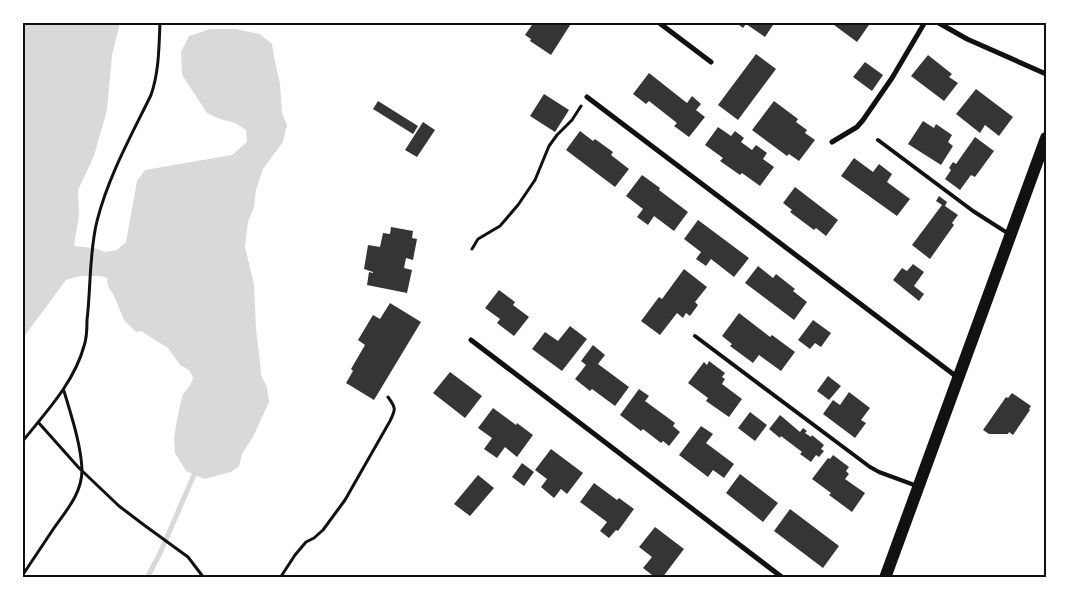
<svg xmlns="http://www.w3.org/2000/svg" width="1069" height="600" font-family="'Nunito Sans',sans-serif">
	<rect width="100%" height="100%" fill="#fff"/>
	<!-- water -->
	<path fill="#d9d9d9" d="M23 23H120L112 55 107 110 94 156 78 190 79 215 74 246 94 248 105 252 117 250 126 242 137 181 145 170 232 155 247 142 246 130 235 123 220 119 207 113 182 75 181 52 189 36 210 29H235L260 34 272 44 274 57 280 84 282 113 287 125 283 142 263 169 256 190 254 207 248 222 245 247 254 284 256 329 260 362 261 375 267 387 269 402 253 437 242 454 239 466 231 472 204 479 186 471 175 453 174 438 178 414 183 394 189 387 193 379 192 375 189 370 180 365 168 348 141 331 136 332 124 320 114 296 108 286 107 278 100 276H80L66 280 23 338Z"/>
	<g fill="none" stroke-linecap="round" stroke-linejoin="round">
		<!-- stream -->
		<path stroke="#d9d9d9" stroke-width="5" d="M147 578 160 553 194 475"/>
	</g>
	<!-- building -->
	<path fill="#353535" d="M534 22H537L541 25 543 22H572L551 55 530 41 531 39 525 35Z
		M735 22H775L765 37 746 24 743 28Z
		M830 22H871L857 42Z
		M756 54 776 69 738 120 718 105Z
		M928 55 952 74 949 77 958 83 944 101 911 76Z
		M865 62 883 75 872 91 853 77Z
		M649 73 687 103 692 96 701 104 696 110 705 117 689 137 674 126 677 123 649 101 646 104 633 94Z
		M976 89 1013 117 999 136 985 125 980 133 956 114Z
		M544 94 569 110 555 132 530 116Z
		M378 101 418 126 413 134 373 109Z
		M774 101 798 119 796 122 807 130 805 133 815 140 799 161 789 154 787 156 752 130Z
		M923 121 934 128 936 124 952 135 948 142 953 146 941 165 908 144Z
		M423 122 435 130 417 157 405 150Z
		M718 127 731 136 735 131 744 138 741 142 752 150 756 145 767 153 763 159 774 167 760 186 742 173 740 175 720 161 723 158 705 145Z
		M580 131 593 141 595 139 613 152 611 155 629 169 615 187 566 150Z
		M975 137 994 151 975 177 971 175 960 190 945 179 951 170 949 168 953 162 956 164Z
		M854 158 873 172 879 164 892 174 887 182 910 199 897 216 841 176Z
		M642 175 660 188 659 190 688 212 674 231 654 216 648 225 637 217 643 209 626 196Z
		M795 187 838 220 826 236 816 228 814 230 790 212 792 210 783 203Z
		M939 196 947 202 945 206 958 215 952 223 954 225 930 259 912 245 942 205 936 201Z
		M698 220 749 258 734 277 711 259 706 266 696 259 701 252 684 239Z
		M391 227 413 231 412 238 417 239 413 260 406 258 404 268 412 270 407 293 367 285 369 272 373 273V272L364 269 368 245 380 247 383 233 390 234Z
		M913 264 924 272 914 286 924 294 919 301 893 280 902 268 907 271Z
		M758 266 773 278 776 274 795 289 793 291 807 302 794 320 745 283Z
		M684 269 707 287 695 302 698 305 690 316 686 313 683 318 677 313 660 335 641 321 659 297 662 299Z
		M499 290 515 302 513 305 529 317 514 336 497 323 500 319 485 308Z
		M390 303 421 322 374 400 346 383 353 371 351 369 365 345 358 340 373 315 380 319Z
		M739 313 770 337 772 335 795 352 781 371 759 355 753 363 730 346 732 344 722 336Z
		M813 320 831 333 821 347 815 343 810 349 798 340Z
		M570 326 587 339 562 371 532 349 545 332 558 341Z
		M593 345 605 355 598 364 629 387 615 406 592 389 590 391 575 379 586 365 581 361Z
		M709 361 725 373 722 377 725 379 722 384 742 399 729 417 706 401 708 398 688 383 704 362 707 365Z
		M450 372 482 396 465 418 433 393Z
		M828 376 841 386 829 400 817 391Z
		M639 389 649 396 645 401 675 423 673 426 680 432 669 446 663 441 661 443 643 429 641 431 620 415Z
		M849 392 870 408 861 420 866 423 855 438 823 414 833 400 840 405Z
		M1012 393 1031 406 1029 409 1030 410 1013 435 1009 432 1008 434H989L983 430 1006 397 1008 398Z
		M493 408 516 425 517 423 533 435 517 457 505 447 497 458 484 449 492 438 478 428Z
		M750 412 767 425 755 441 738 428Z
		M780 415 800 432 803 428 807 431 805 433 811 437 812 435 824 445 821 449 824 451 819 457 816 455 811 462 800 454 802 452 781 436 780 438 769 429Z
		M701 426 713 434 706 443 734 464 724 478 713 470 708 477 679 455Z
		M551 449 583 473 567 494 561 489 554 498 541 487 547 479 535 470Z
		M833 455 849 467 846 471 849 474 845 479 865 493 852 512 829 495 831 493 812 479 828 458 830 459Z
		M522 463 534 472 524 486 512 477Z
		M740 474 778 503 763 522 726 493Z
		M478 475 494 488 470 516 454 504Z
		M594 483 617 500 619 498 634 509 618 531 616 530 609 538 600 531 607 522 580 502Z
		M790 509 839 546 823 568 774 531Z
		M655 527 684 549 662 578H656L643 568 652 557 639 547Z"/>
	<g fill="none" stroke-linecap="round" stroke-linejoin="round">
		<!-- path -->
		<path stroke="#111" stroke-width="3" d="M472 249 478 239 500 226 518 205 535 180 549 146 557 135 572 120 581 106
			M38 422 79 468 119 506 144 525 188 557 204 578
			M22 442C45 413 74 383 84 346 87 338 87 329 87 320 91 287 89 253 97 221 108 177 131 136 151 95 159 72 159 47 160 22
			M22 576C32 561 42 546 52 531 65 512 82 494 82 470 81 444 71 415 64 391
			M280 578 295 555 306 542 314 538 323 530 345 500 390 421C396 409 396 408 388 397"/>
		<!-- service -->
		<path stroke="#111" stroke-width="4" d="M878 140 973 211 1009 234
			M695 336 870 467 879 472 917 486"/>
		<!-- minor -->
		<path stroke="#111" stroke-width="5" d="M658 22 711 62
			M937 22 967 39 1046 74
			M587 97 957 377
			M832 142 857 127 863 120 892 78 925 22
			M471 340 783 578"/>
		<!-- primary -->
		<path stroke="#111" stroke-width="12" d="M885 578 1046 138"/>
	</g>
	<!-- border -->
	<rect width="1069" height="600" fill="none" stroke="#ffffff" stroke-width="48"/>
	<rect x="24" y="24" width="1021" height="552" fill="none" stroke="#111" stroke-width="2"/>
</svg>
